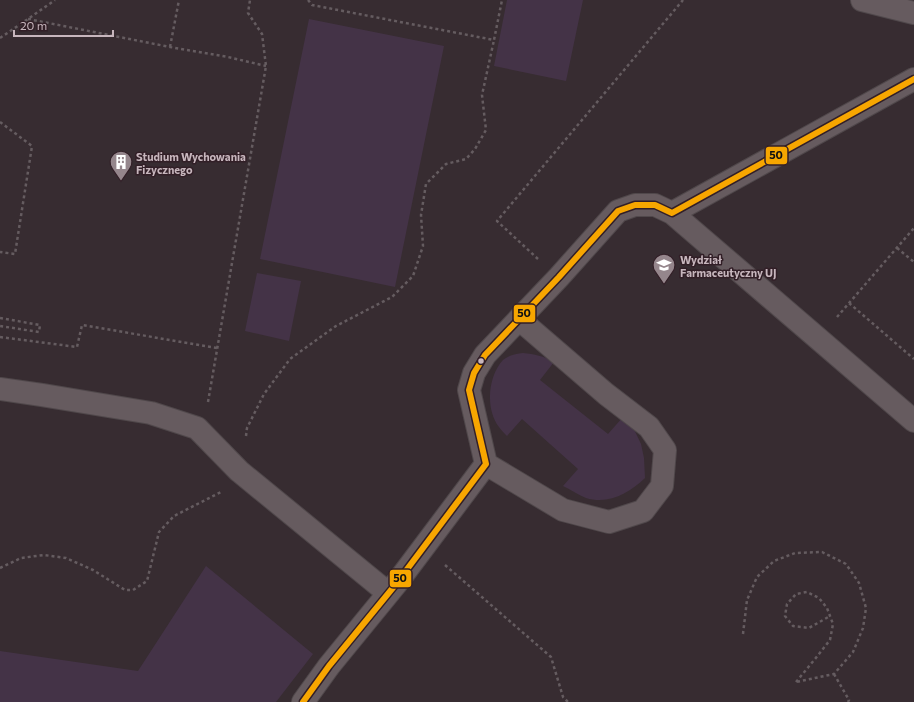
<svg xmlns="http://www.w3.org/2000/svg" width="914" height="702" font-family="Commissioner,sans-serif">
	<rect width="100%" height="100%" fill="#372c31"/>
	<!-- green -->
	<path fill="#443347" d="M507 0H583L566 81 494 66Z
		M309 19 444 46 395 287 260 259Z
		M257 273 301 281 289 341 245 331Z
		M523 353C534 354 544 356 554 362L540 380 608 434 623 417 632 425 641 444 644 458 645 478C629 493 609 505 586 498 578 495 570 489 563 486L578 469 522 419 507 436C504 433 501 430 499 427 485 409 488 376 503 360 509 355 516 354 523 353Z
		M206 566 313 654 276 702H0V651L138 671Z"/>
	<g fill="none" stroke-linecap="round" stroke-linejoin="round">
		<!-- minor casing -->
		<g stroke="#50484b" stroke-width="24">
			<path id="minor" d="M862 0 914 13
				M672 213 914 79
				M0 389 42 395 151 413 197 428 239 471 388 593
				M486 464 469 390 474 373 485 355 559 277 618 211 635 205H655L672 213 914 421
				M486 464 563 510 609 522 643 511 662 486 665 450 649 427 606 394 520 320
				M303 702 329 666 396 584 486 464"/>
		</g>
		<!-- path -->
		<path stroke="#655c60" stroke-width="2.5" stroke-dasharray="3 3" stroke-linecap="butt" d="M308 0 312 5 494 40 502 0
			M28 19 170 47 228 57 266 66
			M0 38 28 19 55 0
			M170 47 179 0
			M0 122 32 146 15 254 0 252
			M897 248 914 262
			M538 259 497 221 683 0
			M849 303 914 359
			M837 317 914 228
			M0 318 40 325 39 332 0 326
			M0 337 77 347 82 325 217 348
			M208 402 266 66 262 34 248 13 250 0
			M246 436 247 428 264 394 290 359 336 326 392 297 413 276 423 246 421 215 426 184 446 164 466 159 475 149 486 130 482 95 494 40
			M445 565 551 657 563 697 568 702
			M0 568 21 558 44 555 66 558 93 570 125 590H133L147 581 159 532 174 516 221 492
			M743 634 747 600 757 577 774 561 795 553 822 552 846 564 859 583 866 608 863 628 853 652 834 674 796 682
			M834 674 849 700 848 702
			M796 682 815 659 830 640 833 624 827 608 819 598 807 592 796 594 787 604 785 616 793 626 809 628 830 616"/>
		<!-- minor -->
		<use href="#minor" stroke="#665b5f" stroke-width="22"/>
		<!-- bus-1 casing -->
		<g stroke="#321f27" stroke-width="9">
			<path id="bus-1" d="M303 702 329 666 396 584 486 464 469 390 474 373 485 355 559 277 618 211 635 205H655L672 213 914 79"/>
		</g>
		<!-- bus-1 -->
		<use href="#bus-1" stroke="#f7a600" stroke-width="6"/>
	</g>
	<!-- icons -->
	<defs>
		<g id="building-pin" transform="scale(1.15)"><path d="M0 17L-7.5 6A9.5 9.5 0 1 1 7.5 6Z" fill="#95868c" stroke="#321f27"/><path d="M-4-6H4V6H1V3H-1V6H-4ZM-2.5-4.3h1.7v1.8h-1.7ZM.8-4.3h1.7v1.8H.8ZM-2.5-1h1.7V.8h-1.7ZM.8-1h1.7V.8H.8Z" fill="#fff"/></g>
		<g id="university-pin" transform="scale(1.15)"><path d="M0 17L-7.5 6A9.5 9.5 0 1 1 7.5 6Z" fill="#95868c" stroke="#321f27"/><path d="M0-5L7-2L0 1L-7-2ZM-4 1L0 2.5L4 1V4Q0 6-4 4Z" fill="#fff"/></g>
	</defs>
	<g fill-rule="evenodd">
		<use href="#building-pin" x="121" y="162"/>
		<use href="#university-pin" x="664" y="265"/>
	</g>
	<!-- markers -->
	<circle fill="#c7b6bd" stroke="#321f27" stroke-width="1.5" cx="481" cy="361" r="3.5"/>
	<g text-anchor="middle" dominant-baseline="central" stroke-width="3" stroke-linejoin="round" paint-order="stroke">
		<!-- poi labels -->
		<g font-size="11" font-weight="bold" fill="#c7b6bd" stroke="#321f27" text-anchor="start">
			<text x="136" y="156">Studium Wychowania<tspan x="136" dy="13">Fizycznego</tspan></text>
			<text x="680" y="259">Wydział<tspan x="680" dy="13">Farmaceutyczny UJ</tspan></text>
		</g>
	</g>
	<g stroke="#321f27" stroke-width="1.5">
		<rect x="765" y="146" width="23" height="19" rx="4" fill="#f7a600"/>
		<rect x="513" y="304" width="23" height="19" rx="4" fill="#f7a600"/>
		<rect x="389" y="569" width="23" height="19" rx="4" fill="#f7a600"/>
	</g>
	<g font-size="11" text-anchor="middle" font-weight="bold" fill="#111">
		<text x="776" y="159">50</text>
		<text x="524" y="317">50</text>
		<text x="400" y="582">50</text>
	</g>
	<!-- scale -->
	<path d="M14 30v6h99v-6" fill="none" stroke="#c7b6bd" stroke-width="2"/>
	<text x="20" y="30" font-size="12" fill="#c7b6bd" stroke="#321f27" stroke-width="3" paint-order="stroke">20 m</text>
</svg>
